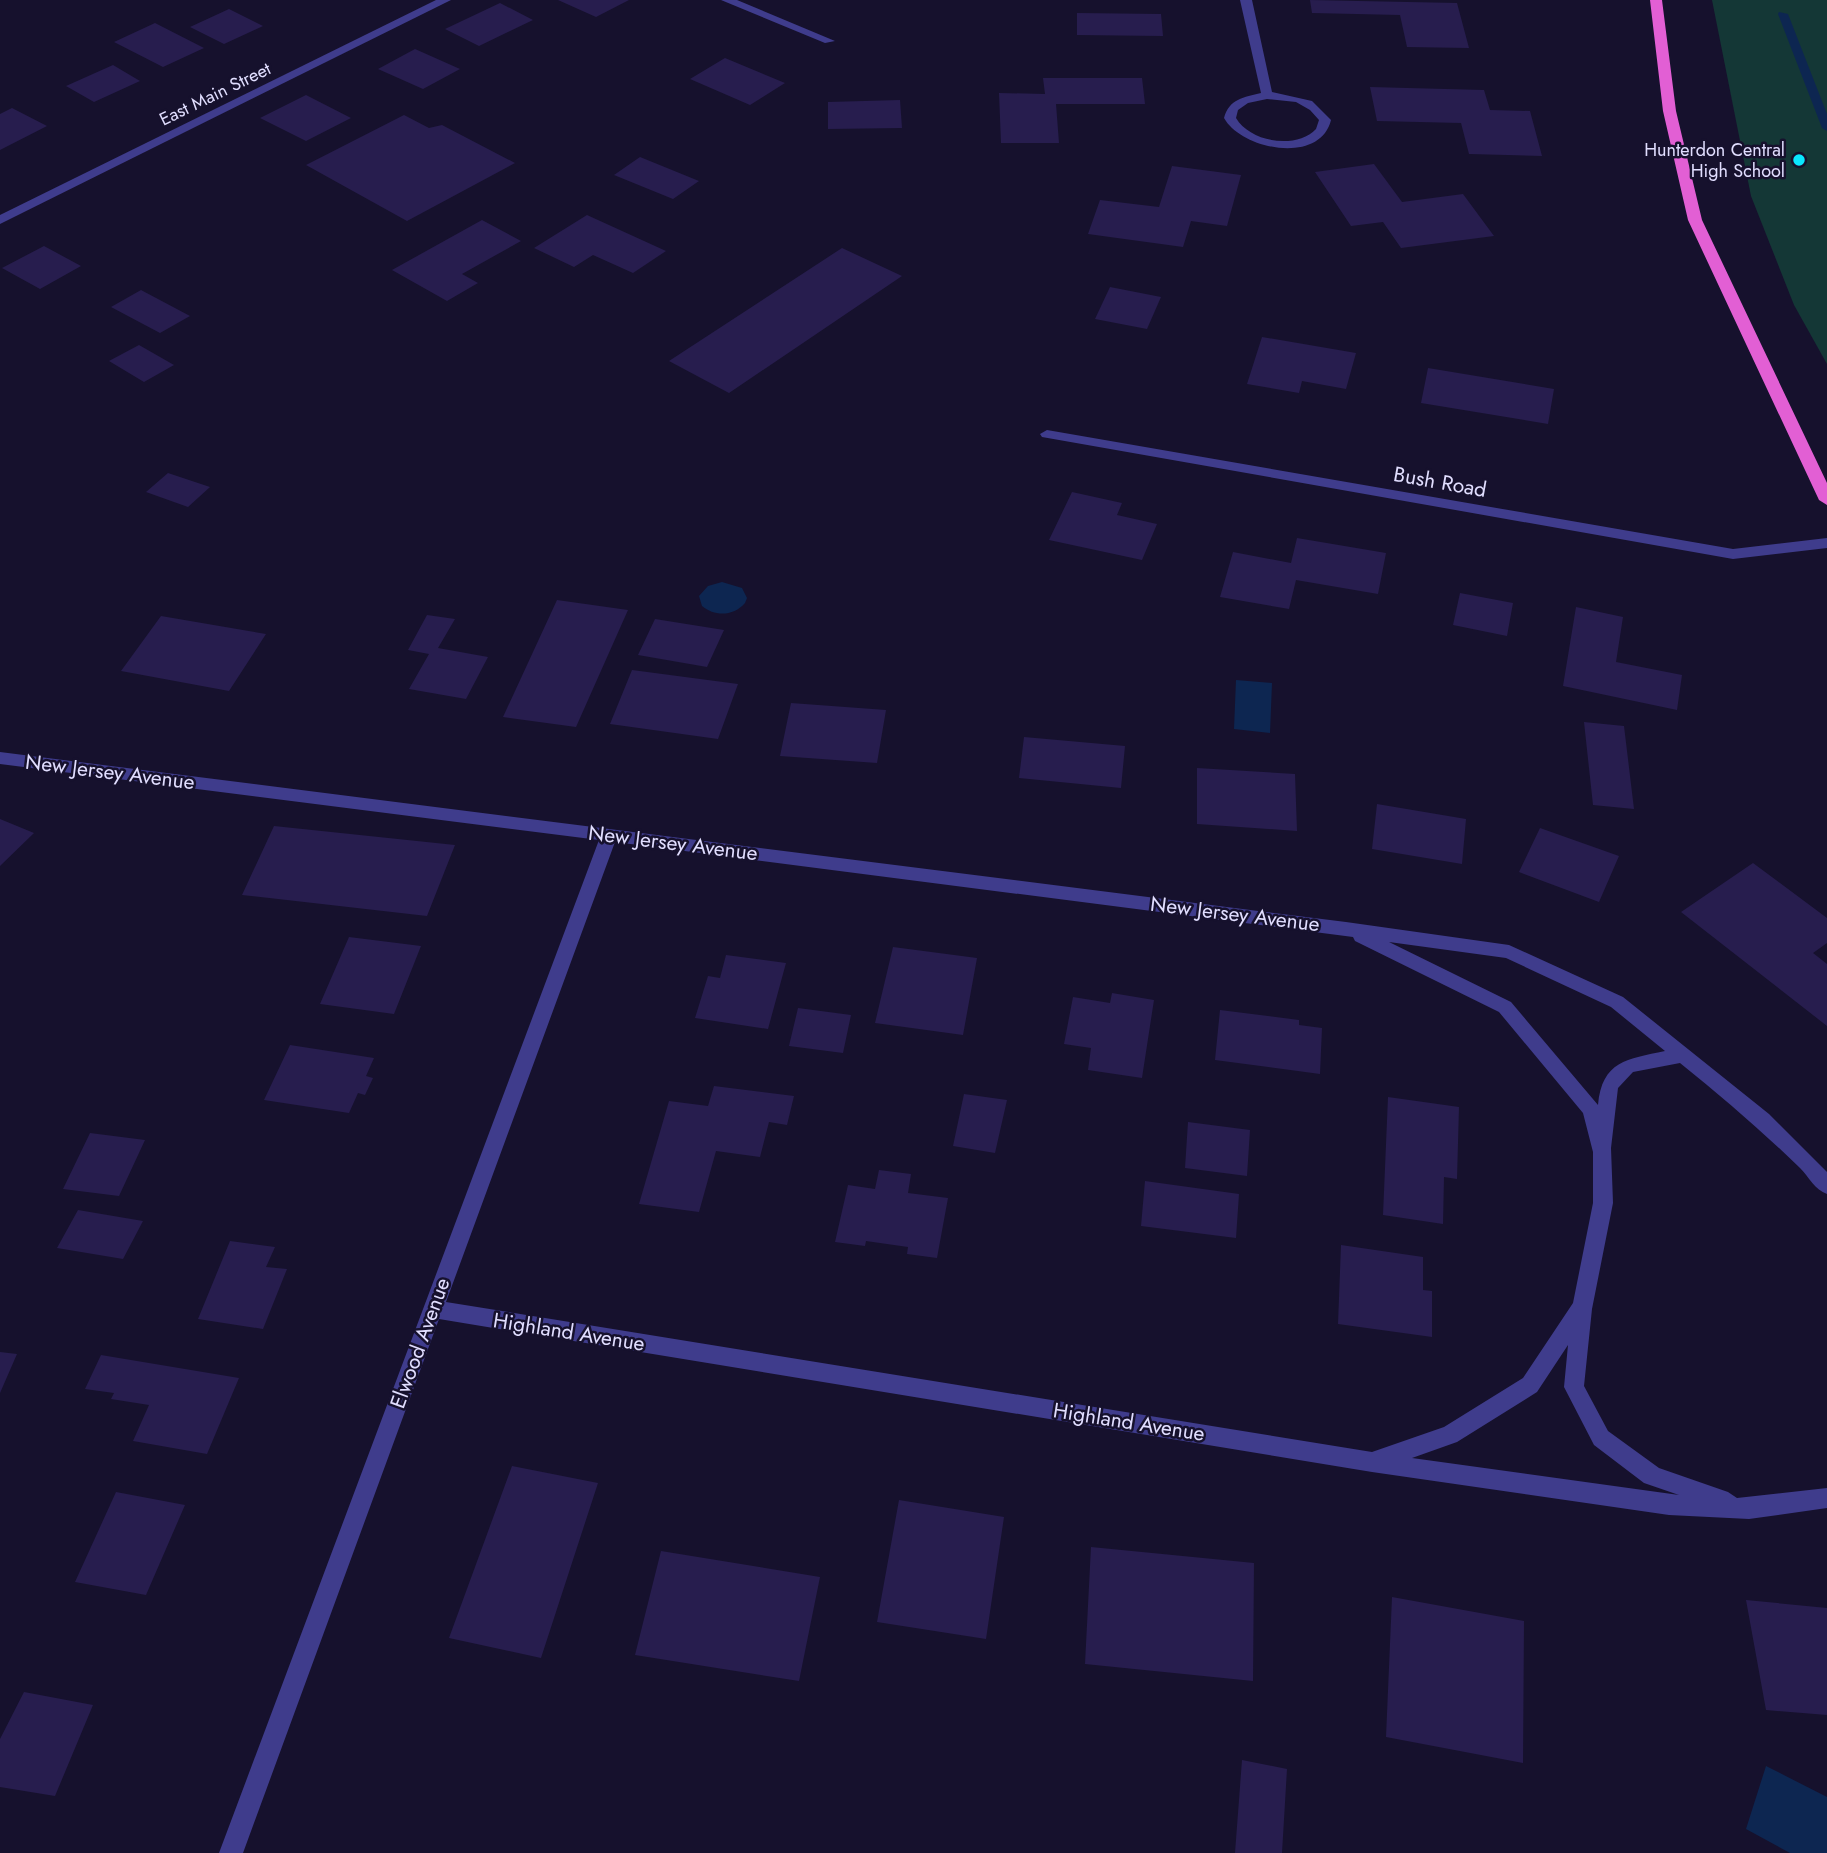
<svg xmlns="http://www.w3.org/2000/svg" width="1827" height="1853" font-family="Jost,sans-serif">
	<rect width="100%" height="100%" fill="#16112d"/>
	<!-- green -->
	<path fill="#143736" d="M1712 0H1827V364L1794 305 1751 196Z"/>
	<!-- water -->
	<path fill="#0d2651" d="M722 582 742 588 747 598 745 603C734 616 715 617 702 606L699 596 708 586Z
		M1236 680 1272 683 1270 733 1234 729Z
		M1766 1766 1827 1797V1853H1790L1746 1829Z"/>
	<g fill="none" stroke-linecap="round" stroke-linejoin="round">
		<!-- stream -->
		<path fill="#0d2651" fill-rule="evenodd" d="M1779 12 1788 14 1827 114V131L1822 128 1778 14Z"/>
	</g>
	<!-- building -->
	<path fill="#271d4e" d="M558 0H629L596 17Z
		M1310 0 1457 3 1469 48 1407 47 1400 15 1312 13Z
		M500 3 533 20 479 46 445 29Z
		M229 9 263 26 224 44 190 27Z
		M1077 13 1161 14 1163 36 1077 35Z
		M155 23 204 48 163 67 114 42Z
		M415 49 460 69 423 89 378 69Z
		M725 58 785 83 750 105 690 79Z
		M113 65 140 81 94 102 66 86Z
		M1043 78H1142L1145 104H1056L1059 143H1001L999 93 1045 94Z
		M1370 87 1484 90 1490 110 1530 111 1542 156 1469 154 1461 123 1377 121Z
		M306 95 351 118 306 141 260 118Z
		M900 100 902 128 828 129V102Z
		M12 108 47 126 0 150V114Z
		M404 115 429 128 442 125 515 163 407 221 306 165Z
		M640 157 699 181 673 199 614 175Z
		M1374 164 1402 202 1463 194 1494 236 1401 248 1383 222 1351 226 1315 172Z
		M1172 166 1241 175 1227 226 1191 221 1183 247 1088 234 1100 200 1159 207Z
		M587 215 666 251 633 273 593 255 574 267 534 248Z
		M482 220 521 241 462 274 478 283 447 301 392 270Z
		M44 246 81 266 40 289 2 268Z
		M842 248 902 276 729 393 669 361Z
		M1110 287 1161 297 1147 329 1095 319Z
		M141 290 190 316 160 333 111 307Z
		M1262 337 1356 353 1346 389 1302 381 1299 393 1247 384Z
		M139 345 174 365 144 382 109 361Z
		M1428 368 1554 389 1548 424 1421 403Z
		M168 473 210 487 188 507 146 492Z
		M1072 492 1122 503 1117 515 1157 524 1142 560 1049 540Z
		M1297 538 1386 553 1378 594 1296 580 1289 609 1220 597 1233 552 1291 563Z
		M1460 593 1513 603 1507 636 1453 625Z
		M557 600 628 610 576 727 503 717Z
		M1576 607 1623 617 1616 662 1682 675 1677 710 1563 686Z
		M427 615 455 619 438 648 488 657 466 699 409 689 429 654 408 650Z
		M161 616 266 634 229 691 121 671Z
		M655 619 724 630 707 667 638 655Z
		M632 670 738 684 718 739 610 724Z
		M791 703 886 710 877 763 780 756Z
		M1584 722 1624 726 1634 809 1593 805Z
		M1024 737 1125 746 1121 788 1019 778Z
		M1197 768 1295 774 1297 831 1197 824Z
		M1377 804 1466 819 1462 864 1372 849Z
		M0 819 34 833 0 866Z
		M274 826 455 845 427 916 242 895Z
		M1540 828 1619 856 1599 902 1519 872Z
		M1753 863 1827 918V943L1813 953 1827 964V1026L1681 912Z
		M349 937 421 946 394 1014 320 1004Z
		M893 947 977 958 963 1035 875 1023Z
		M726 955 786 963 768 1029 695 1018 708 976 720 978Z
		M1112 993 1154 1000 1142 1078 1088 1070 1091 1048 1064 1044 1073 997 1110 1003Z
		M798 1008 851 1015 843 1053 789 1046Z
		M1220 1010 1299 1020V1025L1322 1028 1320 1074 1215 1060Z
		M290 1045 374 1058 366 1076 373 1078 365 1095 358 1093 349 1113 264 1100Z
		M714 1086 794 1096 787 1125 769 1122 760 1157 716 1151 699 1212 639 1204 669 1101 708 1106Z
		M964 1094 1007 1100 995 1153 953 1146Z
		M1388 1097 1459 1107 1457 1179 1444 1177 1443 1224 1383 1215Z
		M1188 1122 1250 1130 1247 1176 1185 1168Z
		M90 1133 145 1140 119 1196 63 1189Z
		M879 1170 911 1174 908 1193 948 1198 937 1258 907 1254 908 1247 866 1241 865 1246 835 1242 848 1185 875 1189Z
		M1145 1181 1239 1194 1236 1238 1141 1226Z
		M78 1210 143 1221 123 1259 57 1248Z
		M230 1241 275 1247 266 1267 287 1269 263 1329 198 1319Z
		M1341 1245 1423 1257V1290L1432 1291V1337L1338 1324Z
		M0 1352 17 1354 0 1393Z
		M101 1355 239 1378 207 1454 133 1441 149 1405 111 1399 114 1393 85 1389Z
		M512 1466 598 1483 541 1658 449 1638Z
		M116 1492 185 1505 146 1595 75 1582Z
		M899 1500 1004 1517 986 1639 877 1622Z
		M1091 1547 1254 1563 1253 1681 1085 1664Z
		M661 1551 820 1577 799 1681 635 1655Z
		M1392 1597 1524 1621 1523 1763 1386 1737Z
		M1746 1600 1827 1608V1715L1766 1710Z
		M24 1692 93 1705 55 1796 0 1787V1739Z
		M1242 1760 1287 1769 1282 1853H1235Z"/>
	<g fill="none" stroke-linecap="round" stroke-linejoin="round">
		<!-- minor -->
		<path fill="#3f3c8c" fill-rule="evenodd" d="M721 0H737L835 41 825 43Z
			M1240 0H1252L1272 92 1312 101 1331 120C1320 165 1242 150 1224 118 1229 99 1244 97 1261 93ZM1267 99 1296 102 1310 110 1319 120 1316 129C1296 150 1250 142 1236 118L1238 110 1248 103Z
			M1047 430 1733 549 1827 538V548L1733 559 1042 437 1040 434Z
			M0 752 1346 922 1509 945 1623 997 1769 1114 1827 1172V1194C1815 1190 1809 1177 1800 1168 1762 1131 1722 1097 1680 1063L1633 1072 1618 1088 1611 1148 1613 1203 1592 1309 1584 1386 1608 1431 1659 1468 1728 1492 1737 1498 1827 1488V1508L1749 1519 1669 1515 1372 1472 439 1319 243 1853H219L599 840 0 764ZM615 842 1353 937 1355 941 1499 1012 1583 1113 1593 1152V1203L1573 1303 1523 1378 1444 1427 1372 1452 446 1302ZM1389 942 1506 958 1611 1007 1665 1051C1627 1059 1602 1061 1598 1105L1511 1002ZM1568 1345 1564 1387 1594 1445 1644 1483 1679 1495 1412 1458 1457 1442 1537 1392Z"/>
		<!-- tertiary -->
		<path fill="#3f3c8c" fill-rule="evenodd" d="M436 0H451L0 224V215Z"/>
		<!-- trunk -->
		<path fill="#e25fd4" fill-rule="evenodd" d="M1650 0H1662L1676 111 1702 220 1827 483V505L1819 500 1688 220 1663 111Z"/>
	</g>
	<!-- markers -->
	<circle fill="#0ae8ff" stroke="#16112d" stroke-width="2.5" cx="1799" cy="160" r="7"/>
	<g text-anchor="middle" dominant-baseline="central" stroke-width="5" stroke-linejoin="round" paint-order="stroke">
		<!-- far-street labels -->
		<g font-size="18" fill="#e1deff" stroke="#16112d">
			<text transform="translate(215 94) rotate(-26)">East Main Street</text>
		</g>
		<!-- far-poi labels -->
		<g font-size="18" fill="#e1deff" stroke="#16112d" text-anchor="end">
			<text x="1785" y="150">Hunterdon Central<tspan x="1785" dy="21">High School</tspan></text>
		</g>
		<!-- street labels -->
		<g font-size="21" fill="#e1deff" stroke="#16112d">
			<text transform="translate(1440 482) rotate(10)">Bush Road</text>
			<text transform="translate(110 772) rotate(7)">New Jersey Avenue</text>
			<text transform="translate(673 843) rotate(7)">New Jersey Avenue</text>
			<text transform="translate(1235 914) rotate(7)">New Jersey Avenue</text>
			<text transform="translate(569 1332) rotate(9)">Highland Avenue</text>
			<text transform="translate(420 1343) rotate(-70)">Elwood Avenue</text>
			<text transform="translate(1129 1422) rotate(9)">Highland Avenue</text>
		</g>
	</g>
</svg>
